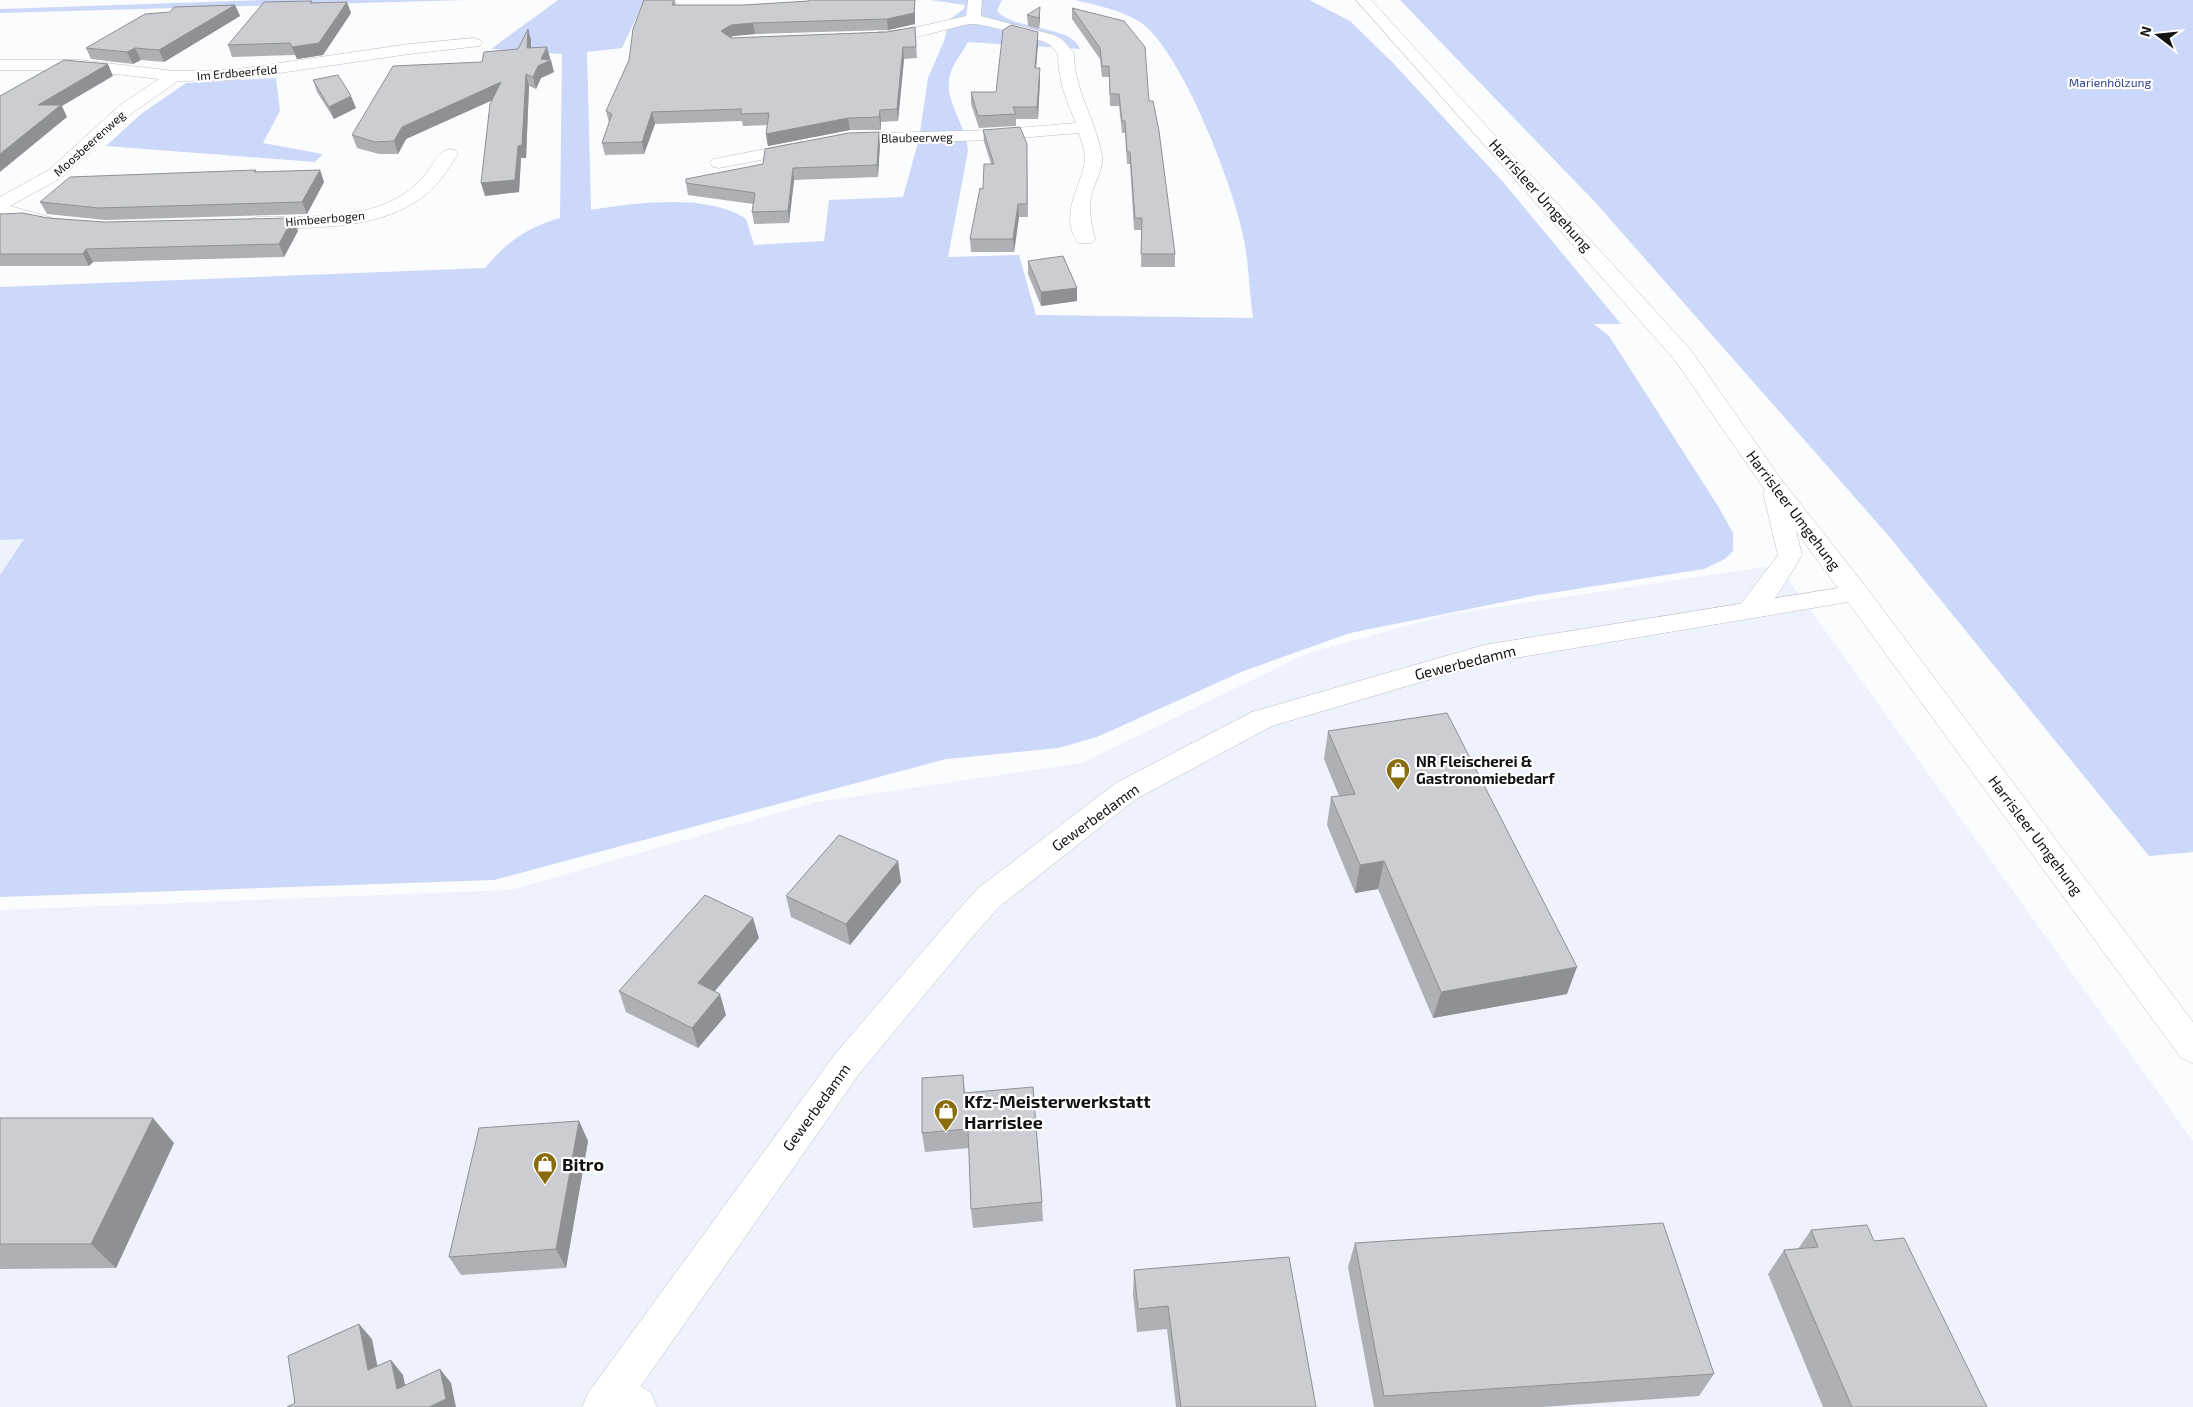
<svg xmlns="http://www.w3.org/2000/svg" width="2193" height="1407" font-family="'Exo 2',sans-serif">
	<rect width="100%" height="100%" fill="#fbfcfe"/>
	<!-- built -->
	<path fill="#eef2fd" d="M25 539 0 575V540Z
		M1778 565 2193 1141V1407H0V910L511 890 816 802 1082 763 1308 653 1450 614Z"/>
	<!-- green -->
	<path fill="#ccd8f9" d="M264 0H467L0 13V9Z
		M558 0H678L644 1 622 48 587 52 591 210C635 203 708 193 746 219L754 245 824 241 829 200 903 197 919 139 928 78 944 41 950 19 964 9 965 5 931 0H1002L997 11C1014 31 1071 24 1080 49L968 42C963 52 954 62 951 72 941 98 967 125 968 151L948 257 1019 255 1036 315 1253 318C1249 291 1249 262 1243 235 1233 186 1181 49 1140 22 1121 10 1096 5 1075 0H1309L1350 21 1393 63 1503 182 1621 324H1594L1609 336 1718 506 1733 533V551L1725 559 1704 569 1538 595 1350 633 1241 672 1097 737 1058 748 946 759 494 880 0 897V575L24 539 0 540V287L485 268C505 243 528 227 560 218L562 54 491 49Z
		M1400 0H2193V852L2149 856 1887 534 1595 202Z
		M276 78 280 111 263 143 323 154 315 162 106 146 141 114 186 83Z"/>
	<g fill="none" stroke-linecap="round" stroke-linejoin="round">
		<!-- minor casing -->
		<g stroke="#bbbdc3" stroke-width="1">
			<path id="minor" d="M968 0H982L981 16 1054 35 1062 39 1074 53C1074 92 1096 119 1102 156 1104 169 1093 185 1091 197 1089 212 1091 224 1095 239L1092 243H1078C1058 214 1082 186 1085 160 1086 152 1081 141 1079 133L994 140 843 144 837 143 834 139 837 135 843 134 994 130 1076 123C1066 100 1058 79 1058 54L1050 45 1042 41C1028 38 984 23 972 24 954 25 881 52 871 37L879 32 909 29 966 16Z
				M474 38 480 40 482 43 480 46 409 54 232 80 178 81 132 113 61 178 10 206 53 218 55 222 53 226C36 230 16 221 0 215V197L49 170 120 105 159 79 80 70H0V60H80L174 71 232 70 409 44Z
				M801 142 807 143 810 147 807 151 719 168 713 167 710 163 713 159 719 158Z
				M449 149 455 150 458 154C450 165 443 179 433 188 388 232 315 227 257 229L250 227 248 223 250 219 257 217C304 216 363 221 404 194 411 189 418 183 424 176 432 167 437 152 449 149Z
				M1857 585 1866 587 1870 593 1866 599 1485 663 1272 726 1136 799 999 907 975 934 859 1074 641 1386 651 1393 657 1407H582L588 1393 835 1054 953 916 977 889 1116 783 1252 712 1484 645Z"/>
		</g>
		<!-- secondary casing -->
		<g stroke="#bbbdc3" stroke-width="1">
			<path id="secondary" d="M1356 0H1371L1690 349 1781 479 1866 587 2193 1022V1063L2181 1058 1796 531 1802 555C1791 573 1776 601 1760 614 1754 619 1747 617 1741 615L1737 609 1778 555 1763 493 1765 490 1674 359Z"/>
		</g>
		<!-- minor -->
		<use href="#minor" fill="#fff" fill-rule="evenodd"/>
		<!-- secondary -->
		<use href="#secondary" fill="#fff" fill-rule="evenodd"/>
	</g>
	<!-- wall -->
	<path fill="#afb0b5" d="M675 0 676 5H744L809 1V0H915V24L888 30 755 34 733 36 730 38 887 32 915 27 917 58 904 59 898 121 881 122V130H850L768 146 766 134 767 125 743 126 742 121 655 124 644 154 605 155 602 143 609 123 606 111Z
		M312 3 351 13 323 55 297 59 295 55 232 57 228 45Z
		M235 5 240 16 164 62 141 60 133 64 91 59 86 48 170 12Z
		M1040 7 1039 29 1028 26 1027 15Z
		M1072 8 1149 101 1175 254V267H1141L1142 230H1134L1130 164H1127L1125 133H1122L1119 106H1110L1109 77H1102L1100 59 1072 19Z
		M528 29 531 40V48L550 58 549 60 554 72 541 78 536 89 529 86 526 158H521L519 192 485 196 492 100 406 139 398 154H379L357 148 352 135 482 62 518 49Z
		M1038 32V44L1036 68H1040V80L1038 119H1016V126L979 128 971 104V92H996Z
		M313 80 356 108 334 119 317 92Z
		M983 130 1027 144 1028 217H1019L1014 252H971L970 239 983 189 991 164 984 142Z
		M879 132 880 143 878 177 794 180 789 223 754 224 752 212 753 204 688 195 686 183 763 164Z
		M256 170 257 172 320 170 324 182 307 214 105 220 47 214 40 202Z
		M0 214 104 222 298 231 284 257 93 262 89 266H0Z
		M1028 261 1077 288V301L1041 306 1028 274Z
		M1328 731 1567 994 1433 1018 1378 889 1355 893 1327 825 1331 797 1339 796 1324 759Z
		M898 861 901 882 850 945 791 917 786 896Z
		M759 938 714 992 726 1015 698 1048 626 1012 619 991Z
		M963 1075 965 1093 1042 1202 1043 1221 973 1228 971 1209 969 1148 925 1152 922 1133Z
		M0 1118 174 1143 116 1268 0 1269Z
		M579 1121 588 1141 566 1268 461 1275 449 1257Z
		M1811 1230 1874 1241 1987 1407H1823L1768 1274 1784 1250 1798 1249Z
		M1355 1243 1714 1374 1699 1396 1542 1407H1374L1348 1267Z
		M1134 1270 1316 1407H1176L1167 1329 1137 1332 1133 1294Z"/>
	<!-- shaded-wall -->
	<path fill="#8e9094" d="M915 0V24L888 30 887 19Z
		M347 2 351 13 323 55 297 59 292 47Z
		M235 5 240 16 164 62 159 50Z
		M1040 7V19L1039 29V18Z
		M753 23 755 34 733 36 723 42 721 31 731 25Z
		M528 29 531 40 530 60 527 48Z
		M1038 32V44L1035 80V68Z
		M547 47 550 58 548 62 551 60 554 72 541 78 536 89 533 77Z
		M903 47 904 59 898 121 897 109Z
		M135 48 141 60 133 64 127 52Z
		M108 64 113 76 62 106 67 117 0 172V154L38 105Z
		M1040 68V80L1038 119 1037 107Z
		M526 74 529 86 526 158H521L519 192 485 196 481 183 518 146Z
		M501 82 504 95 406 139 398 154 394 141 402 127Z
		M351 96 356 108 334 119 329 107Z
		M880 110 881 122V130L879 117Z
		M652 112 655 124 644 154 642 142Z
		M848 118 850 130 768 146 766 134Z
		M879 132 880 143 878 177 877 165Z
		M793 168 794 180 789 223 788 211Z
		M320 170 324 182 307 214 302 202Z
		M1018 204 1019 217 1014 252 1013 239Z
		M293 218 298 231 284 257 279 244Z
		M86 249 93 262 89 266 83 254Z
		M1077 288V301L1041 306V292Z
		M898 861 901 882 850 945 846 924Z
		M1384 861 1378 889 1355 893 1360 865Z
		M753 918 759 938 704 1004 698 983Z
		M1577 967 1567 994 1433 1018 1441 992Z
		M720 994 726 1015 698 1048 692 1028Z
		M153 1118 174 1143 116 1268 91 1244Z
		M579 1121 588 1141 566 1268 556 1249Z
		M359 1324 372 1339 381 1384 368 1370Z
		M391 1360 403 1375 409 1403 397 1389Z
		M440 1369 451 1383 456 1407H429Z"/>
	<!-- building -->
	<path fill="#cbcdd3" stroke="#8e9094" d="M644 0H674L672 5H744L809 1V0H915L914 13 887 19 753 23 731 25 721 31 731 38 887 32 915 27 916 47H903L897 109 880 110 879 117 848 118 766 134 769 113 741 114V109L652 112 642 142 602 143 612 114 606 111 629 60 633 29Z
		M312 1 310 3 347 2 319 43 292 47 290 43 228 45 264 2Z
		M235 5 159 50 135 48 127 52 86 48 145 14 170 12 174 7Z
		M1040 7 1039 18 1027 15Z
		M1072 8 1124 21 1145 47 1149 101H1153L1159 131 1175 254H1141L1142 218H1135L1130 152H1127L1125 121H1122L1119 94H1110L1109 66H1102L1100 48Z
		M1011 25 1038 32 1035 68H1040L1037 107H1013L1016 114 978 116 971 92H996L1003 30Z
		M528 29 527 48 547 47 541 59 551 60 538 66 533 77 526 74 522 145 518 146 515 180 481 183 490 104 501 82 402 127 394 141 375 142 352 135 393 66 482 62 484 52 518 49Z
		M64 60 108 64 38 105H61L0 154V96Z
		M338 75 351 96 329 107 313 80Z
		M1020 127 1027 144V204H1018L1013 239H970L980 188 983 189 984 164H994L983 130Z
		M879 132 877 165 793 168 788 211 752 212 755 193 686 183V179L763 164 765 149 849 133Z
		M256 170 254 172 320 170 302 202 99 208 40 202 70 177Z
		M23 213 48 218 104 222 293 218 279 244 86 249 83 254H0V214Z
		M1063 256 1077 288 1041 292 1028 261Z
		M1447 713 1577 967 1441 992 1384 861 1360 865 1331 797 1355 794 1328 731Z
		M839 835 898 861 846 924 786 896Z
		M705 895 753 918 698 983 720 994 692 1028 619 991Z
		M963 1075 964 1093 1033 1087 1042 1202 971 1209 968 1129 922 1133V1078Z
		M0 1118H153L91 1244H0Z
		M579 1121 556 1249 449 1257 479 1128Z
		M1663 1223 1714 1374 1384 1396 1355 1243Z
		M1867 1225 1874 1241 1904 1238 1987 1407H1852L1784 1250 1818 1247 1811 1230Z
		M1289 1257 1316 1407H1181L1168 1306 1138 1309 1134 1270Z
		M359 1324 368 1370 391 1360 397 1389 440 1369 446 1399 429 1407H287L295 1403 288 1356Z"/>
	<!-- icons -->
	<defs>
		<g id="shop-pin" transform="scale(1.25)"><path d="M0 17L-7.5 6A9.5 9.5 0 1 1 7.5 6Z" fill="#896c0c" stroke="#fff"/><path d="M-5-2.5h2.3a2.7 3.5 0 0 1 5.4 0H5L5.5 6h-11ZM-1.5-2.5h3a1.5 2.3 0 0 0-3 0Z" fill="#fff"/></g>
	</defs>
	<g fill-rule="evenodd">
		<use href="#shop-pin" x="1398" y="770"/>
		<use href="#shop-pin" x="946" y="1111"/>
		<use href="#shop-pin" x="545" y="1164"/>
	</g>
	<g text-anchor="middle" dominant-baseline="central" stroke-width="4.5" stroke-linejoin="round" paint-order="stroke">
		<!-- far-street labels -->
		<g font-size="12" fill="#121214" stroke="#fff">
			<text transform="translate(237 72) rotate(-5)">Im Erdbeerfeld</text>
			<text transform="translate(917 137) rotate(-1)">Blaubeerweg</text>
			<text transform="translate(89 143) rotate(-42)">Moosbeerenweg</text>
			<text transform="translate(325 218) rotate(-5)">Himbeerbogen</text>
		</g>
		<!-- far-park labels -->
		<g font-size="12" fill="#334692" stroke="#fff">
			<text x="2110" y="82">Marienhölzung</text>
		</g>
		<!-- street labels -->
		<g font-size="15" fill="#121214" stroke="#fff">
			<text transform="translate(1541 195) rotate(48)">Harrisleer Umgehung</text>
			<text transform="translate(1794 510) rotate(53)">Harrisleer Umgehung</text>
			<text transform="translate(1465 662) rotate(-14)">Gewerbedamm</text>
			<text transform="translate(1095 817) rotate(-36)">Gewerbedamm</text>
			<text transform="translate(2036 835) rotate(53)">Harrisleer Umgehung</text>
			<text transform="translate(816 1107) rotate(-54)">Gewerbedamm</text>
		</g>
		<!-- poi labels -->
		<g font-size="15" font-weight="bold" fill="#121214" stroke="#fff" text-anchor="start">
			<text x="1416" y="761">NR Fleischerei &amp;<tspan x="1416" dy="17">Gastronomiebedarf</tspan></text>
		</g>
		<!-- near-poi labels -->
		<g font-size="18" font-weight="bold" fill="#121214" stroke="#fff" text-anchor="start">
			<text x="964" y="1101">Kfz-Meisterwerkstatt<tspan x="964" dy="21">Harrislee</tspan></text>
			<text x="562" y="1164">Bitro</text>
		</g>
	</g>
	<!-- north arrow -->
	<g transform="translate(2158 35) rotate(286)" stroke="#ffffff" stroke-width="4" paint-order="stroke">
	<path d="M0-4L9 19L0 12L-9 19Z" fill="#121214"/>
	<text y="-8" font-size="14" font-weight="bold" text-anchor="middle" fill="#121214">N</text>
	</g>
</svg>
